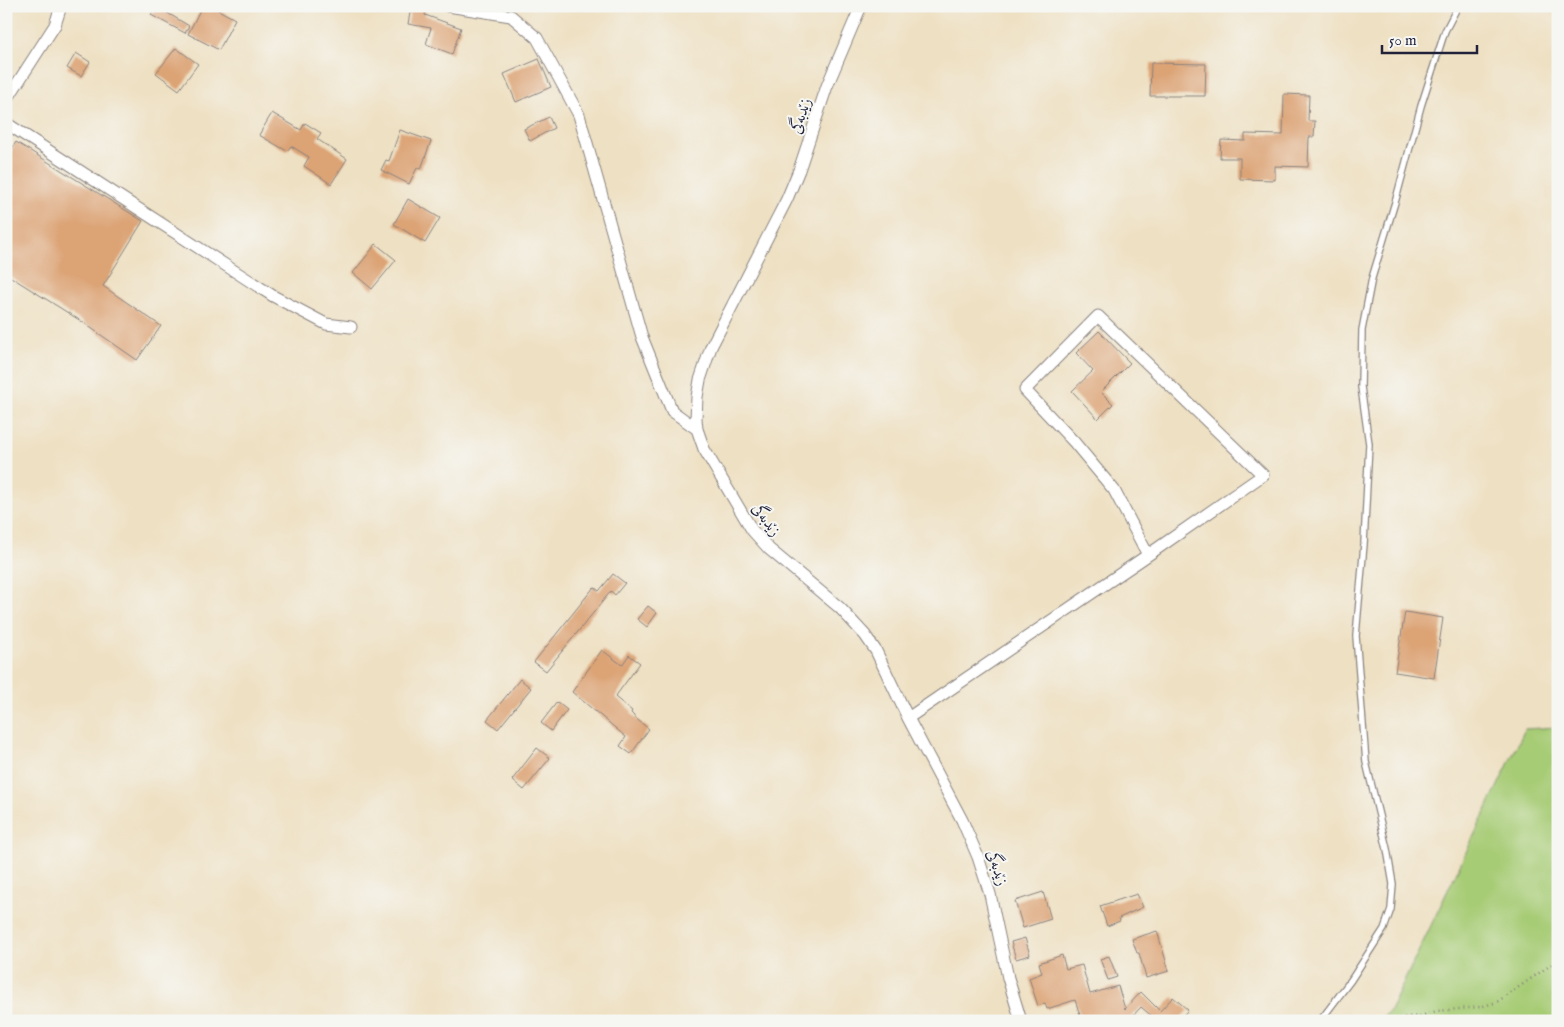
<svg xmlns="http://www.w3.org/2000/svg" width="1564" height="1027" font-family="'IM FELL English',Amiri,serif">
	<rect width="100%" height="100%" fill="#f6f6f2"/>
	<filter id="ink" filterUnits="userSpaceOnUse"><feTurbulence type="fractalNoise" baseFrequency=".02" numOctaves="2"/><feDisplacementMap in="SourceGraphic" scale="10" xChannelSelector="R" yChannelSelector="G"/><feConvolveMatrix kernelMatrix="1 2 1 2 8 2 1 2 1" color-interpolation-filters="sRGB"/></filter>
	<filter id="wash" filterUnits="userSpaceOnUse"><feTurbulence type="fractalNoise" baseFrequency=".0096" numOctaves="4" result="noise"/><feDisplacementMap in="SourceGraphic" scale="20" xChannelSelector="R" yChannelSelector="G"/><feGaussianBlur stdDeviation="1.12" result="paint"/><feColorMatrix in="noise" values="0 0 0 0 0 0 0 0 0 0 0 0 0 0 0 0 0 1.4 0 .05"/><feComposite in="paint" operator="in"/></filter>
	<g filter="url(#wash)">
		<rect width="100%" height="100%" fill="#eee0c2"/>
		<!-- green -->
		<path fill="#a7cc76" stroke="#647758" d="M1558 727V1021H1379L1390 1011 1525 729Z"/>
		<g id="blocks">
			<!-- building -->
			<path fill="#dca375" d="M156 6 189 26 185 33 151 15Z
				M202 6H211L235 19 219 50 188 34Z
				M411 7 426 10 425 15 461 28 452 54 426 44 431 28 408 24Z
				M176 48 198 64 179 90 156 73Z
				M76 53 90 62 81 76 67 68Z
				M539 59 551 87 516 102 504 74Z
				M1151 63 1206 64 1205 96H1150Z
				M1284 94 1309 95 1308 121H1315L1314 137H1309L1308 167 1275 166V180L1240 179V158H1220L1221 140 1245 141V134L1283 135Z
				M272 113 301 130 305 123 321 133 317 139 347 159 331 184 304 166 309 157 291 146 287 151 259 135Z
				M549 117 554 128 530 141 524 129Z
				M400 130 431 141 421 169 417 168 409 184 381 170 386 160 389 161Z
				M16 142 143 221 103 286 161 326 137 360 81 321 6 274V158Z
				M408 199 440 218 425 243 394 224Z
				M376 244 396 260 372 289 353 273Z
				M1099 331 1130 363 1101 392 1113 404 1098 419 1072 391 1093 371 1076 353Z
				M613 574 625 583 615 595 611 591 546 671 534 662 594 587 599 591Z
				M648 606 657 613 647 627 637 619Z
				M1405 612 1443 618 1434 678 1395 672Z
				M602 650 622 665 629 655 640 663 615 697 632 711 631 713 634 716V717L649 729 631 754 620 746 626 737 572 692Z
				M520 679 531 688 498 729 487 720Z
				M557 702 567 710 551 731 541 723Z
				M537 748 550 758 524 790 512 780Z
				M1043 892 1051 919 1023 928 1015 901Z
				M1137 894 1143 907 1119 918 1120 921 1107 926 1100 906Z
				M1157 931 1169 971 1146 978 1139 953H1137L1132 939Z
				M1025 938 1030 955 1016 959 1011 942Z
				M1062 955 1066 969 1082 965 1090 994 1118 986 1125 1009 1141 992 1160 1011 1173 997 1188 1010 1178 1021H1152L1154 1018 1141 1007 1128 1021H1082L1075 1000 1047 1009 1045 1003 1038 1006 1029 978 1042 973 1039 963Z
				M1109 956 1117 977 1108 980 1100 959Z"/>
		</g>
	</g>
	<g filter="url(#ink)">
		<use href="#blocks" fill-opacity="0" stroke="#88817e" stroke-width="1"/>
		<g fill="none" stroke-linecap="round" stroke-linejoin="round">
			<!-- service casing -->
			<g stroke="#88817e" stroke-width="8">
				<path id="service" d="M1320 1021 1351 980 1384 929 1391 909 1393 884 1387 849 1366 762 1356 636 1364 544 1369 444 1361 387 1362 330 1372 278 1396 199 1421 106 1445 31 1458 6"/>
			</g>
			<!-- minor casing -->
			<g stroke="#88817e" stroke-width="13">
				<path id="minor" d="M448 6 511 16 537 38 579 115 642 337 672 411 697 429
					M861 6 827 86 799 170 787 199 711 347 700 380 697 397 696 419 697 429 704 449 752 530 769 549 840 608 865 635 876 651 908 718 962 820 978 857 990 894 1008 978 1021 1021
					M6 101 55 25 61 6
					M6 123 273 296 326 324 351 327
					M908 718 1148 555 1263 475 1098 316 1025 390 1074 442 1114 490 1148 555"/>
			</g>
			<!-- path -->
			<path stroke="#88817e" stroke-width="2.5" stroke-dasharray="1 4" stroke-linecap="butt" d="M1395 1021 1407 1017 1421 1016 1437 1011 1480 1007 1497 1002 1558 960"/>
			<!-- service -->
			<use href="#service" stroke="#fff" stroke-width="5.5"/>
			<!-- minor -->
			<use href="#minor" stroke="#fff" stroke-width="11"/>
		</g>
	</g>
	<g text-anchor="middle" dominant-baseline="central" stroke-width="4" stroke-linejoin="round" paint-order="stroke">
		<!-- street labels -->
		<g font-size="15" fill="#22223b" stroke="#f6f6f2">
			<text transform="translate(801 116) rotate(-72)">زێدبەگی</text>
			<text transform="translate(766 520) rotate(53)">زێدبەگی</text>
			<text transform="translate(997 868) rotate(72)">زێدبەگی</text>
		</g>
	</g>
	<!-- margin -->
	<rect width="1564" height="1027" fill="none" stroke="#f6f6f2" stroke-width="25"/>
	<!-- scale -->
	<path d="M1382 45v8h95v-8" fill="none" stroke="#22223b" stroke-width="2.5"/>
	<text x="1389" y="45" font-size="15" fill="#22223b" stroke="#f6f6f2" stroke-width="4" paint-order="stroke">50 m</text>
</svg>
